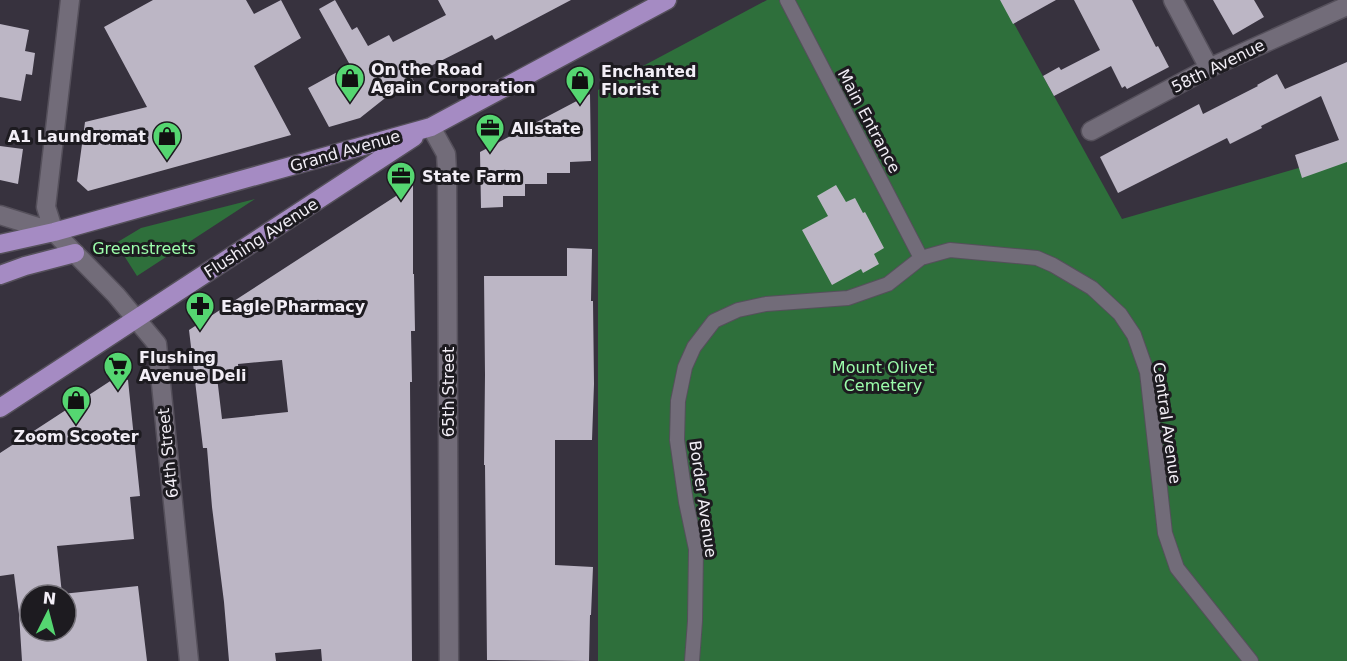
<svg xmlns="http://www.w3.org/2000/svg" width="1347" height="661" font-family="'DejaVu Sans',sans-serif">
	<rect width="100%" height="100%" fill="#37323e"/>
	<!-- green -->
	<path fill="#2e6f3b" d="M767 0H1001L1122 219 1347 154V661H598V90Z
		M255 199 137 276 116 243 141 228Z"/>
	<!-- building -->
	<path fill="#bcb6c5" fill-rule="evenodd" d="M153 0H246L254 14 281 0 301 38 254 66 291 135 88 191 77 181 85 122 147 107 104 27Z
		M335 0 352 30 357 27 368 46 389 35 393 42 446 15 438 0H571L495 40 492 35 411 76 416 85 397 95 394 91 360 118 329 127 308 88 350 65 319 9Z
		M1000 0H1056L1013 24Z
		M1074 0H1132L1156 47 1158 46 1169 67 1127 89 1125 86 1122 88 1111 66 1054 96 1043 76 1059 67 1061 70 1100 50Z
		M1213 0H1254L1264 17 1233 35Z
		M0 24 29 30 25 51 35 53 32 75 26 74 21 101 0 97Z
		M1347 62V162L1302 178 1295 155 1339 140 1321 96 1261 126 1262 128 1230 144 1227 138 1118 193 1100 157 1199 104 1203 114 1258 86 1257 85 1277 74 1285 89Z
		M590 94 591 161 570 162V173H547V184H525V196H503V207L481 208 480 152Z
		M0 146 23 149 18 184 0 180Z
		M413 185V274H414L415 331H411L412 382H410L412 661H322L321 649 275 653 276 661H229L224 602 212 507 207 448H203L189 330ZM282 360 288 412 222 419 217 377 239 375 238 364Z
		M836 185 846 202 855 198 863 213 865 212 884 248 874 254 879 264 863 273 861 269 832 285 802 230 828 216 817 196Z
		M567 248 592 249 591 301H593L594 384 592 440H555V565L593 567 591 615H590L589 661 487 660 485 465H484L485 375 484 276H567Z
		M118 376 128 380 140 496 130 497 134 539 57 546 62 594 138 586 147 661H22L19 614 14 574 0 576V453ZM30 595H66V631H30Z"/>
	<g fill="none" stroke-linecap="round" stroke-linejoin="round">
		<!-- lane casing -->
		<g stroke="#55505b" stroke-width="16">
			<path id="lane" d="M787 0 921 258
				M692 661 695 621 696 549 686 502 677 440 678 401 685 367 694 347 714 321 738 310 766 304 848 298 888 284 921 258 950 250 1037 258 1053 265 1092 288 1120 314 1134 335 1147 372 1165 533 1177 568 1251 661"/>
		</g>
		<!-- street casing -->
		<g stroke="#55505b" stroke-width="21">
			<path id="street" d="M70 0 46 207 54 232 116 295 157 344 189 661
				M1173 0 1209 68
				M431 127 446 154 447 171 449 661
				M1091 131 1209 68 1347 6
				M0 215 54 232"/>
		</g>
		<!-- primary casing -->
		<g stroke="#55505b" stroke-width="21">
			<path id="primary" d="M0 244 54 232 431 127 667 0
				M0 275 25 266 75 253
				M0 408 414 137"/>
		</g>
		<!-- lane -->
		<use href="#lane" stroke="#726c79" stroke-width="14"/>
		<!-- street -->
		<use href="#street" stroke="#726c79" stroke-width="18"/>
		<!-- primary -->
		<use href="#primary" stroke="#a58bc3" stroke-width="18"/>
	</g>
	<!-- icons -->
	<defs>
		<g id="shop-pin" transform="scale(1.5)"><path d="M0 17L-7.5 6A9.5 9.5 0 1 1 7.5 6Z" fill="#55d671" stroke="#1d1b20"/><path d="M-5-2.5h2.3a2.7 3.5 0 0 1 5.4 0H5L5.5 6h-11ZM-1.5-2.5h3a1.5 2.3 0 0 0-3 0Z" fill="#111"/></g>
		<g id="office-pin" transform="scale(1.5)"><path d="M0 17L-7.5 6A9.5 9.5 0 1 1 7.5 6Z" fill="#55d671" stroke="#1d1b20"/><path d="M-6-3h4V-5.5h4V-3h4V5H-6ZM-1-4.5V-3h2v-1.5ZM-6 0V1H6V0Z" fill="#111"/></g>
		<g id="pharmacy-pin" transform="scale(1.5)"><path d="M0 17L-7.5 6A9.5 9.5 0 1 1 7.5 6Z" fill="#55d671" stroke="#1d1b20"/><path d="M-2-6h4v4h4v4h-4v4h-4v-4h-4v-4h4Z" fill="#111"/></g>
		<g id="supermarket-pin" transform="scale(1.5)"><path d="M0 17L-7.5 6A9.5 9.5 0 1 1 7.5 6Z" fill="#55d671" stroke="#1d1b20"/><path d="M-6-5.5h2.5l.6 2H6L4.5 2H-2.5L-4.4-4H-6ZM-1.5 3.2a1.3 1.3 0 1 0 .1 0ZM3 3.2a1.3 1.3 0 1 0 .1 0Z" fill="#111"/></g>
	</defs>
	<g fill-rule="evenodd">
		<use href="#shop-pin" x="350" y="78"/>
		<use href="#shop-pin" x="580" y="80"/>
		<use href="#office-pin" x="490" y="128"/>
		<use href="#shop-pin" x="167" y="136"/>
		<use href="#office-pin" x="401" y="176"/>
		<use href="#pharmacy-pin" x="200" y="306"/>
		<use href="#supermarket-pin" x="118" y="366"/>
		<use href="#shop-pin" x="76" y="400"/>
	</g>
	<g text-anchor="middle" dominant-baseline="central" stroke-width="6" stroke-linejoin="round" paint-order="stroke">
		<!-- street labels -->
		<g font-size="16" fill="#f2eef6" stroke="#1d1b20">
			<text transform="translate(1218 66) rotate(-26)">58th Avenue</text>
			<text transform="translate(869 121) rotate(62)">Main Entrance</text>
			<text transform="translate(345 151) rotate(-16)">Grand Avenue</text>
			<text transform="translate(261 238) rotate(-33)">Flushing Avenue</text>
			<text transform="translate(448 392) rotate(-90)">65th Street</text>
			<text transform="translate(1167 423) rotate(82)">Central Avenue</text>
			<text transform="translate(168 453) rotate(-96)">64th Street</text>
			<text transform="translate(703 499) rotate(82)">Border Avenue</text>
		</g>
		<!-- poi labels -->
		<g font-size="16" font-weight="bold" fill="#f2eef6" stroke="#1d1b20" text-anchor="start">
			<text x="371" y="69">On the Road<tspan x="371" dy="18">Again Corporation</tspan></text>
			<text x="601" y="71">Enchanted<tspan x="601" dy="18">Florist</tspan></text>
			<text x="511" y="128">Allstate</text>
			<text x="146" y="136" text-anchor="end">A1 Laundromat</text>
			<text x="422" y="176">State Farm</text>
			<text x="221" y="306">Eagle Pharmacy</text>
			<text x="139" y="357">Flushing<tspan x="139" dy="18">Avenue Deli</tspan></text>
			<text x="76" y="436" text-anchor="middle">Zoom Scooter</text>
		</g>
		<!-- park labels -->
		<g font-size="16" fill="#9cfdab" stroke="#1d1b20">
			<text x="144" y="248">Greenstreets</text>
			<text x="883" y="367">Mount Olivet<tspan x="883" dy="18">Cemetery</tspan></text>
		</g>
	</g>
	<!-- north arrow -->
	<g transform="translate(48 613) rotate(6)"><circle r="28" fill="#1d1b20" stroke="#726f76" stroke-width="1.5"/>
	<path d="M0-4.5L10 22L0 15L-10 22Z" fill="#55d671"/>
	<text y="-9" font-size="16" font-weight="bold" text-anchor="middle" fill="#f2eef6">N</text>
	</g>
</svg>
